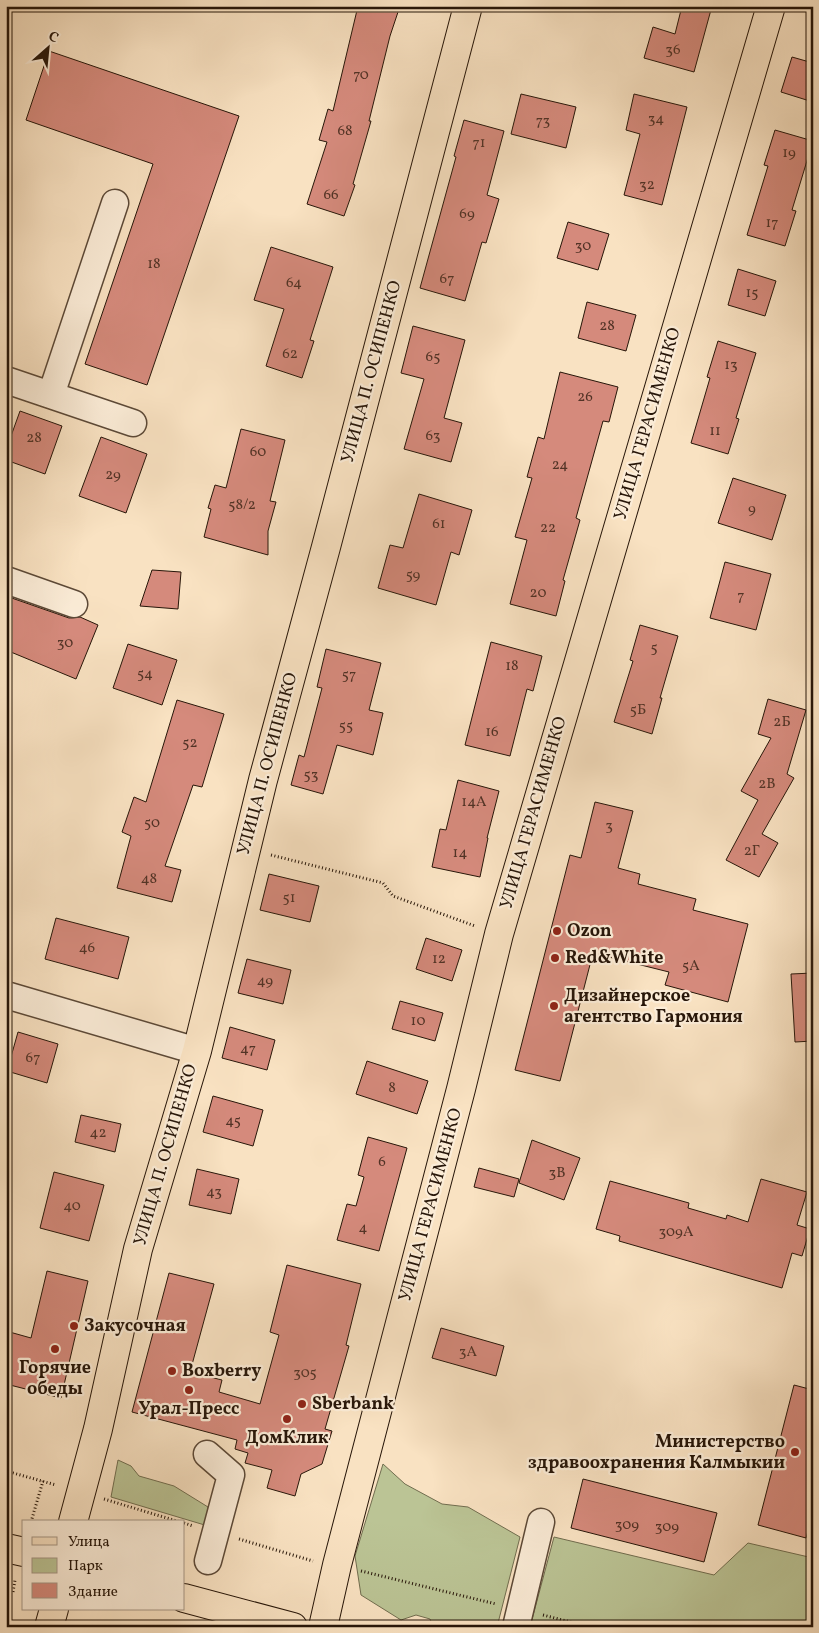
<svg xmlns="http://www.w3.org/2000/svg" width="819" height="1633" font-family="Vollkorn,serif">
	<rect width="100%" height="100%" fill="#f9e2c2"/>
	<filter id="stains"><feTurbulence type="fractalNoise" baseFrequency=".004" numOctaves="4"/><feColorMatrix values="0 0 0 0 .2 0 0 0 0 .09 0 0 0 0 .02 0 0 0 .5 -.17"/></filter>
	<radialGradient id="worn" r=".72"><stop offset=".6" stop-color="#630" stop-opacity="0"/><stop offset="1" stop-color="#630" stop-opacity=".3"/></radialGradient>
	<!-- green -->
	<path fill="#bbc495" stroke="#716d4f" d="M118 1460 131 1466 139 1476 174 1486 208 1507V1526L111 1497Z
		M383 1464 405 1484 442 1504 468 1507 520 1537 497 1627H433L430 1619 416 1615 401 1620 361 1595 355 1556Z
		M554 1537 714 1575 748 1543 813 1558V1627H530Z"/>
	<!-- building -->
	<path fill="#d58a7c" stroke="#271609" d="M358 6H400L390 36 369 121H371L353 184 355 185 344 216 307 204 327 142 319 140 328 109 333 111Z
		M682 6H712L694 72 644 58 653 27 675 34Z
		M49 51 239 116 147 385 85 364 153 164 26 120Z
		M792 57 813 63V102L781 92Z
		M521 94 576 107 566 148 511 134Z
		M634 94 687 107 662 205 624 195 640 134 626 130Z
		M464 120 504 131 487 195 499 199 486 243 482 242 465 301 420 288 456 157 454 156Z
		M775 130 813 141 792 210 796 211 785 246 747 235 768 166 764 165Z
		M568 222 609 234 598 270 557 258Z
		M271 247 333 267 310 340 314 341 302 378 266 366 284 309 254 300Z
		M738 269 776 281 765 316 728 305Z
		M587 302 636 315 626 351 578 338Z
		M413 326 465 340 444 418 462 423 451 462 404 449 424 379 401 373Z
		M718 341 756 353 736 418 739 419 728 454 691 443 710 378 707 377Z
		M560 372 618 387 609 422 603 421 576 518 580 520 563 580 565 581 556 616 510 604 527 540 515 537 532 478 527 477 538 437 544 439Z
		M20 411 62 426 45 474 6 460V450Z
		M241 429 285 440 270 501 276 502 268 531V555L204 537 211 509 208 508 215 485 226 488Z
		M101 437 147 454 126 513 79 496Z
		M733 478 786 495 772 540 718 523Z
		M419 494 472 510 459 555 451 552 436 605 378 588 390 545 403 548Z
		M725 562 771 574 756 630 710 618Z
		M152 570 181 572 178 609 140 606Z
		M6 596 69 618 80 617 98 625 76 679 6 650Z
		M640 625 678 636 660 698H662L652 734 614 722 633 661 630 660Z
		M491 642 542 656 533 691 527 689 510 756 465 745Z
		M128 644 177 660 162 705 113 688Z
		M326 649 381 663 369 710 383 713 373 755 337 745 323 794 291 785 299 755 304 757 322 688 317 687Z
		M768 699 806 710 787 774 794 778 762 834 778 843 759 877 726 860 758 800 741 791 771 738 758 734Z
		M177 700 224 714 202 787 193 785 165 866 181 870 172 902 117 888 131 836 122 832 134 797 146 802Z
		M458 780 499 791 487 838H488L480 877 432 867 440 829 446 830Z
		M595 802 633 811 618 868 640 874 638 884 696 899 693 910 748 924 728 1002 665 985 669 972 593 953 560 1081 515 1070 570 855 581 858Z
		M269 874 319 886 310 922 260 910Z
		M56 918 129 937 118 979 45 959Z
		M426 938 462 950 452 981 416 969Z
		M247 959 291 970 283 1004 238 993Z
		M813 973V1041L795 1042 791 974Z
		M400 1001 443 1013 435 1041 392 1029Z
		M230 1027 275 1040 267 1070 222 1058Z
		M18 1032 58 1044 47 1083 7 1071Z
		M367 1061 428 1081 417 1114 356 1094Z
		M213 1096 263 1110 253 1146 203 1132Z
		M81 1115 121 1124 115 1152 75 1142Z
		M368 1137 407 1148 379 1251 337 1240 347 1204 356 1206 364 1177 358 1175Z
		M532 1140 580 1158 564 1200 519 1183Z
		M479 1168 519 1179 514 1197 474 1187Z
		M197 1169 239 1179 231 1214 189 1205Z
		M54 1172 104 1185 89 1241 40 1228Z
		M761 1179 807 1192 797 1225 810 1229 802 1256 792 1253 782 1288 619 1241 620 1236 596 1229 610 1181 689 1203 688 1208 726 1219 727 1215 748 1222Z
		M287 1265 361 1284 346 1345 349 1346 325 1429 332 1431 322 1464 301 1474 295 1496 267 1488 272 1470 245 1463 248 1453 235 1449 237 1440 132 1412 169 1273 214 1284 190 1372 222 1380 219 1392 260 1404 279 1335 270 1332Z
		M47 1271 88 1281 61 1398 6 1384V1331L31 1338Z
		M441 1328 504 1346 496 1376 432 1358Z
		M794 1385 813 1390V1513L806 1538 758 1525Z
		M583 1479 717 1513 704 1562 571 1528Z"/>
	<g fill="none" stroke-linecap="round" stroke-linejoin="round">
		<!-- minor casing -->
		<g stroke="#5c4937" stroke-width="29">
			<path id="minor" d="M6 380 133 423
				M51 395 115 203
				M6 580 74 604
				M6 995 197 1051
				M207 1454 231 1475 208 1561
				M516 1627 541 1522"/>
		</g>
		<!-- major casing -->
		<g stroke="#271609" stroke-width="30">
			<path id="major" d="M73 1522 98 1429 138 1249 197 1051 263 780 326 547 468 6
				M6 1548 24 1552
				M184 1598 293 1627
				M49 1627 54 1609
				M323 1627 337 1565 461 1089 499 934 771 6"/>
		</g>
		<!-- path -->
		<path stroke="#271609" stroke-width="3" stroke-dasharray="1 2.5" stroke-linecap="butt" d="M271 855 383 883 393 896 475 926
			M6 1471 56 1485
			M104 1499 180 1522
			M31 1522 43 1481
			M184 1523 193 1526
			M239 1539 313 1561
			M361 1571 496 1604
			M13 1592 15 1580
			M543 1615 590 1627
			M563 1627 565 1620"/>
		<!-- minor -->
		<use href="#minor" stroke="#fbecd7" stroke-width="26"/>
		<!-- major -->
		<use href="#major" stroke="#f9e2c2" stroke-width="28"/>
	</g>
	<!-- markers -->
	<g fill="#8f2418" stroke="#fbecd7" stroke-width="2">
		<circle cx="557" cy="931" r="5"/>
		<circle cx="555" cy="958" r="5"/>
		<circle cx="554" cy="1006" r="5"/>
		<circle cx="74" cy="1326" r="5"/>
		<circle cx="55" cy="1349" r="5"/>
		<circle cx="172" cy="1371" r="5"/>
		<circle cx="189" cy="1390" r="5"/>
		<circle cx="302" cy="1404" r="5"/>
		<circle cx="287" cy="1419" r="5"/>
		<circle cx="795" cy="1452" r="5"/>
	</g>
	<g text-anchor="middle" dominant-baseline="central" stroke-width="4.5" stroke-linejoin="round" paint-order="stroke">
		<!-- number labels -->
		<g font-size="15" fill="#523326">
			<text x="673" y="50">36</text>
			<text x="361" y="75">70</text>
			<text x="656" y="119">34</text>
			<text x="543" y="121">73</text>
			<text x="345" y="131">68</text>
			<text x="479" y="143">71</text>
			<text x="789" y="153">19</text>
			<text x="647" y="185">32</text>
			<text x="331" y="195">66</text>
			<text x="467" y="214">69</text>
			<text x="772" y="223">17</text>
			<text x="583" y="246">30</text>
			<text x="154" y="264">18</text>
			<text x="447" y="279">67</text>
			<text x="294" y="283">64</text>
			<text x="752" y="293">15</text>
			<text x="607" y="326">28</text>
			<text x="290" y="354">62</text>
			<text x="433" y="357">65</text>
			<text x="731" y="365">13</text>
			<text x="585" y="397">26</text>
			<text x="715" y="431">11</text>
			<text x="433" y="436">63</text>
			<text x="34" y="438">28</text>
			<text x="258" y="452">60</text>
			<text x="560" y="465">24</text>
			<text x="113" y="475">29</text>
			<text x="242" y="505">58/2</text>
			<text x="752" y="509">9</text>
			<text x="439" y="524">61</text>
			<text x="548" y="528">22</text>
			<text x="413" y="575">59</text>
			<text x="538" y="593">20</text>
			<text x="741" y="596">7</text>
			<text x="65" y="643">30</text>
			<text x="654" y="648">5</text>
			<text x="512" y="666">18</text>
			<text x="145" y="674">54</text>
			<text x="349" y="675">57</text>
			<text x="638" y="710">5Б</text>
			<text x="782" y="722">2Б</text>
			<text x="346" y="726">55</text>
			<text x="492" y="732">16</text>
			<text x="190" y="743">52</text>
			<text x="311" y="775">53</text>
			<text x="767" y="784">2В</text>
			<text x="474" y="802">14А</text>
			<text x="152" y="823">50</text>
			<text x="609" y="826">3</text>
			<text x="752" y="851">2Г</text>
			<text x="460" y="853">14</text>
			<text x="149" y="879">48</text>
			<text x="289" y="898">51</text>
			<text x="87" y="948">46</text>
			<text x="439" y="959">12</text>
			<text x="691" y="966">5А</text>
			<text x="265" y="981">49</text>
			<text x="418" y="1021">10</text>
			<text x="248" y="1049">47</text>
			<text x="33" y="1058">67</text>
			<text x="392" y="1088">8</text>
			<text x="233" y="1121">45</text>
			<text x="98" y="1133">42</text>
			<text x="382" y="1162">6</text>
			<text x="557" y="1173">3В</text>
			<text x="214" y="1192">43</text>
			<text x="72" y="1206">40</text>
			<text x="363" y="1228">4</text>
			<text x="676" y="1232">309А</text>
			<text x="468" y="1352">3А</text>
			<text x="305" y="1373">305</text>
			<text x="627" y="1525">309</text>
			<text x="667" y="1527">309</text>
		</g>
		<!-- street labels -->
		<g font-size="18" fill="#271609" stroke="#fbecd7">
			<text transform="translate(372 372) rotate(-75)">УЛИЦА П. ОСИПЕНКО</text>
			<text transform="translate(648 424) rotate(-74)">УЛИЦА ГЕРАСИМЕНКО</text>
			<text transform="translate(268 764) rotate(-75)">УЛИЦА П. ОСИПЕНКО</text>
			<text transform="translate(534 813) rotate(-74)">УЛИЦА ГЕРАСИМЕНКО</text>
			<text transform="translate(166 1155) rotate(-74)">УЛИЦА П. ОСИПЕНКО</text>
			<text transform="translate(431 1205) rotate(-75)">УЛИЦА ГЕРАСИМЕНКО</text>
		</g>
		<!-- poi labels -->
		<g font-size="18" font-weight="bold" fill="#271609" stroke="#fbecd7" text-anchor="start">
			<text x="567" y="931">Ozon</text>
			<text x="565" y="958">Red&amp;White</text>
			<text x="564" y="996">Дизайнерское<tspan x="564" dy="21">агентство Гармония</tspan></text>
			<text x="84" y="1326">Закусoчная</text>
			<text x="55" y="1368" text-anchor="middle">Горячие<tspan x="55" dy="21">обеды</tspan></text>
			<text x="182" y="1371">Boxberry</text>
			<text x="312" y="1404">Sberbank</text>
			<text x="189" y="1409" text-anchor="middle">Урал-Пресс</text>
			<text x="287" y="1438" text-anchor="middle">ДомКлик</text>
			<text x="785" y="1442" text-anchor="end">Министерство<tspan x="785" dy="21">здравоохранения Калмыкии</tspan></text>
		</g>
	</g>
	<!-- margin -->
	<rect width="819" height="1633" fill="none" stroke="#f9e2c2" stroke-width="25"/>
	<rect x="8" y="8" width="804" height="1618" fill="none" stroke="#271609" stroke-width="2.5"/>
	<rect x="12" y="12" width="794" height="1608" fill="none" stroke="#271609"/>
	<!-- legend -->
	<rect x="22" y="1520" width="162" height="90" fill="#fbecd7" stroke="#a69685"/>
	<rect x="32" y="1537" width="25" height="8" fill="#f9e2c2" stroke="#a69685"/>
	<text x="68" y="1546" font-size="15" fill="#271609">Улица</text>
	<rect x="32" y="1558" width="25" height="15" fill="#bbc495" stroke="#a69685"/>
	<text x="68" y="1570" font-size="15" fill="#271609">Парк</text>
	<rect x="32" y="1583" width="25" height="15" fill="#d58a7c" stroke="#a69685"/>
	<text x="68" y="1596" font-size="15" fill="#271609">Здание</text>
	<!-- north arrow -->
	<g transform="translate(48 48) rotate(27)" stroke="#fbecd7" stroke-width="4" paint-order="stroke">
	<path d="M0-4L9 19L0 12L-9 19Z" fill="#271609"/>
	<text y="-8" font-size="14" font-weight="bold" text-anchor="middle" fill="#271609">С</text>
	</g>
	<rect width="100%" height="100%" filter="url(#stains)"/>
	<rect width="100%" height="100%" fill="url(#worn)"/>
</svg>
